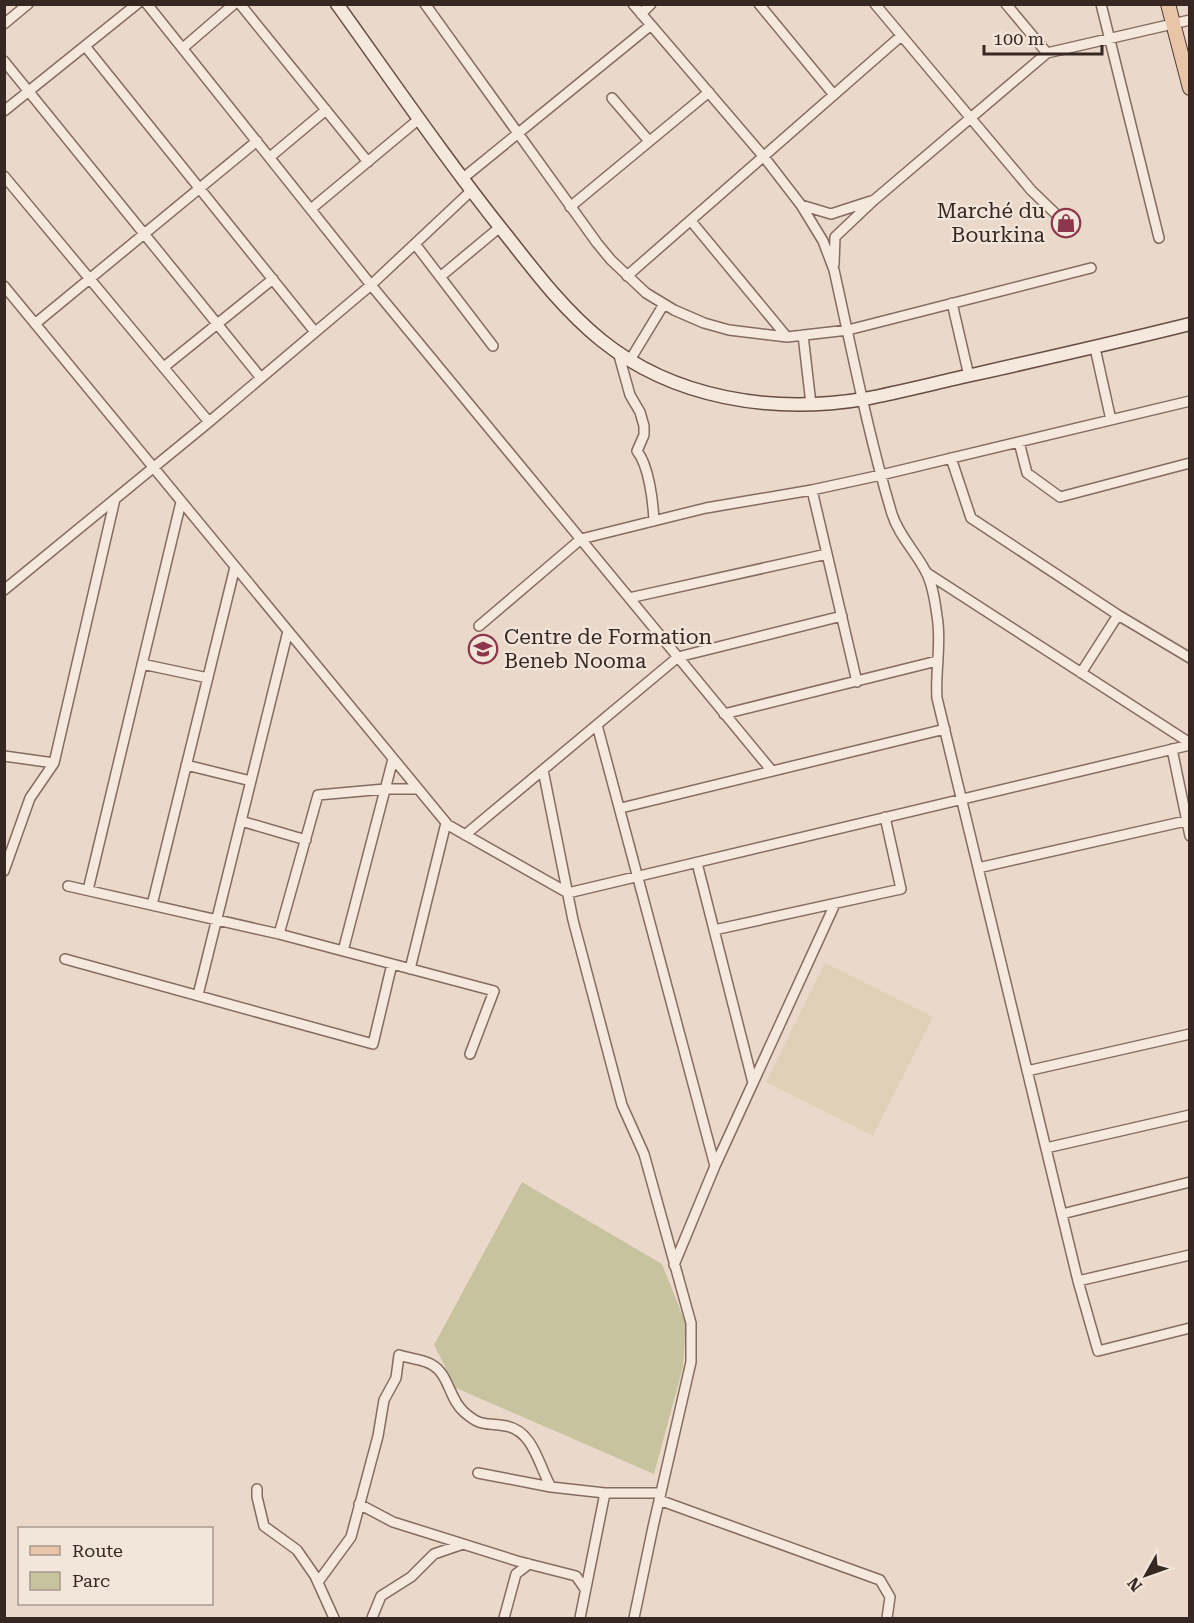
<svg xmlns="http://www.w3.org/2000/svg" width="1194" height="1623" font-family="'Roboto Serif',serif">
	<rect width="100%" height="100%" fill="#ead9ca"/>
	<!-- farmland -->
	<path fill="#dfd0b8" d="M825 963 933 1017 873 1136 766 1082Z"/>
	<!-- green -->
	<path fill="#c7c39f" d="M522 1182 662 1264 686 1324 683 1367 654 1474 456 1388 434 1345Z"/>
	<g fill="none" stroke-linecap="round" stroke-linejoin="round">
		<!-- street casing -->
		<g stroke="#856b60" stroke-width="12">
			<path id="street" d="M147 4 371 285 772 771
				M240 4 368 162
				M425 4 597 243 611 260 646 293 674 310 704 323 729 330 787 337 848 330 1091 268
				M633 4 764 157 801 205 823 241 834 270C852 351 868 434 892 514 899 536 916 552 926 572 933 585 935 602 937 616 942 643 935 670 937 698L1078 1281 1098 1351 1190 1328
				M759 4 834 95
				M875 4 1031 190 1060 218
				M1006 4 1047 53
				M1101 4 1159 238
				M641 14 651 4
				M4 24 28 4
				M85 46 315 332
				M183 48 234 4
				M4 61 261 378
				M612 98 649 141
				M4 111 137 4
				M270 157 326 110
				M4 176 209 422
				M462 179 651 25
				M801 205 831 214 871 201
				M570 207 709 92
				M311 209 419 119
				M691 221 787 337
				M415 244 493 346
				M834 264 835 237 873 201 1047 53 1190 20
				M627 276 901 36
				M440 277 500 227
				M4 286 448 825 568 893 1190 745
				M952 303 969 376
				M36 323 257 141
				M803 335 811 404
				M1095 348 1111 420
				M618 352 630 395 640 412 644 426V435L637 451C649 466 653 501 654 521
				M630 360 664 304
				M164 367 273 279
				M1019 442 1027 473 1060 497 1190 463
				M951 458 971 518 1118 615 1190 658
				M812 490 857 682
				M927 573 1190 743
				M4 590 209 422 371 285 471 191
				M629 598 827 554
				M479 626 581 539 706 508 812 490 881 475 1190 401
				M142 664 208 678
				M1081 673 1118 615
				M724 714 937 661
				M597 725 715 1166
				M1172 749 1190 836
				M4 756 54 763
				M186 765 251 781
				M543 770 573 920 622 1105 644 1154 691 1323V1362L653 1527 634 1618
				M621 808 945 729
				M241 821 306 840
				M465 835 678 657 842 616
				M697 863 753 1083
				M978 868 1190 820
				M4 871 30 798 54 763 115 499
				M68 886 279 934 494 991 470 1054
				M88 890 181 502
				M152 905 235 567
				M714 930 901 889 885 817
				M279 934 318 795 385 789H418
				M343 951 393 759
				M65 959 373 1044 392 964
				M410 969 446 823
				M198 995 288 631
				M1027 1071 1190 1034
				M1046 1148 1190 1115
				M1062 1214 1190 1182
				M674 1265 715 1166 835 904
				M1078 1281 1190 1255
				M478 1473 551 1487 605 1493H660
				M257 1489V1497L264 1526 297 1550 315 1576 334 1618
				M659 1500 880 1580 890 1597 887 1618
				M359 1504 393 1522 517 1561 576 1576 585 1589
				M318 1582 351 1537 378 1436 384 1400 396 1378 399 1355C408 1358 418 1359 426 1362 450 1370 447 1397 464 1412 482 1428 486 1422 506 1426 534 1431 539 1467 551 1487
				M372 1618 381 1596 411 1577 434 1554 463 1544
				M504 1618 516 1574 529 1564
				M580 1618 605 1493"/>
		</g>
		<!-- secondary casing -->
		<g stroke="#674d43" stroke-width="15">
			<path id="secondary" d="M337 4C393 82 447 161 507 236 536 273 564 310 601 340 674 399 773 414 864 399 901 392 939 382 976 374 1047 358 1118 342 1190 324"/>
		</g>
		<!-- primary casing -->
		<g stroke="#533b34" stroke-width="16">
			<path id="primary" d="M1168 4 1190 88"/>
		</g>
		<!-- street -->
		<use href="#street" stroke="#f5e8dd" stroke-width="9"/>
		<!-- secondary -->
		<use href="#secondary" stroke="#f5e8dd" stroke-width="12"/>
		<!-- primary -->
		<use href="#primary" stroke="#e8c5a7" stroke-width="14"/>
	</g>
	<!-- icons -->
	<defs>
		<g id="shop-ring" transform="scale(1.5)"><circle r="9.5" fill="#f2e5d9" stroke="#8d374c" stroke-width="1.5"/><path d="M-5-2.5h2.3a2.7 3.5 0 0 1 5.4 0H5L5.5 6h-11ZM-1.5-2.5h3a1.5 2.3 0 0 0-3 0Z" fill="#8d374c"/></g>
		<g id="school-ring" transform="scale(1.5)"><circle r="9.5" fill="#f2e5d9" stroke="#8d374c" stroke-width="1.5"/><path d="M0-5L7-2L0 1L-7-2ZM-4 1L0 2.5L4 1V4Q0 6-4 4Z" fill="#8d374c"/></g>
	</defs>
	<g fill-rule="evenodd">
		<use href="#shop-ring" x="1066" y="223"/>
		<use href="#school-ring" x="483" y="649"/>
	</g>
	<g text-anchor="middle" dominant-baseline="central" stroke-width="4.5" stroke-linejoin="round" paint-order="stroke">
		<!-- poi labels -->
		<g font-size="21" fill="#372722" stroke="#f2e5d9" text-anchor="end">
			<text x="1045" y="211">Marché du<tspan x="1045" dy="24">Bourkina</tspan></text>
			<text x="504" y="637" text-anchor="start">Centre de Formation<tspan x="504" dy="24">Beneb Nooma</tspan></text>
		</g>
	</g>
	<!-- border -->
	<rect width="1194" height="1623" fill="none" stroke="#372722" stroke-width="12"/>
	<!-- legend -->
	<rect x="18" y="1527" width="195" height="78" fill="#f2e5d9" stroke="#a79990" stroke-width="1.5"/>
	<rect x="30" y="1546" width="30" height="9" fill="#e8c5a7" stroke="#a79990" stroke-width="1.5"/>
	<text x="72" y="1557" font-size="18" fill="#372722">Route</text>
	<rect x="30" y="1572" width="30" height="18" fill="#c7c39f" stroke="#a79990" stroke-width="1.5"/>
	<text x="72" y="1587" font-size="18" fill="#372722">Parc</text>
	<!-- north arrow -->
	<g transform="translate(1146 1575) rotate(230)" stroke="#f2e5d9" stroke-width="4.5" paint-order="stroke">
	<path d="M0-4.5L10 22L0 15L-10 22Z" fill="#372722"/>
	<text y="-9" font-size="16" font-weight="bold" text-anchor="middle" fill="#372722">N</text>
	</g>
	<!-- scale -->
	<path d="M984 45v9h118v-9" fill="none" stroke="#372722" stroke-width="3"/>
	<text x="993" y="45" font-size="18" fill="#372722" stroke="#f2e5d9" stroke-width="4.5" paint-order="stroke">100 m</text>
</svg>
